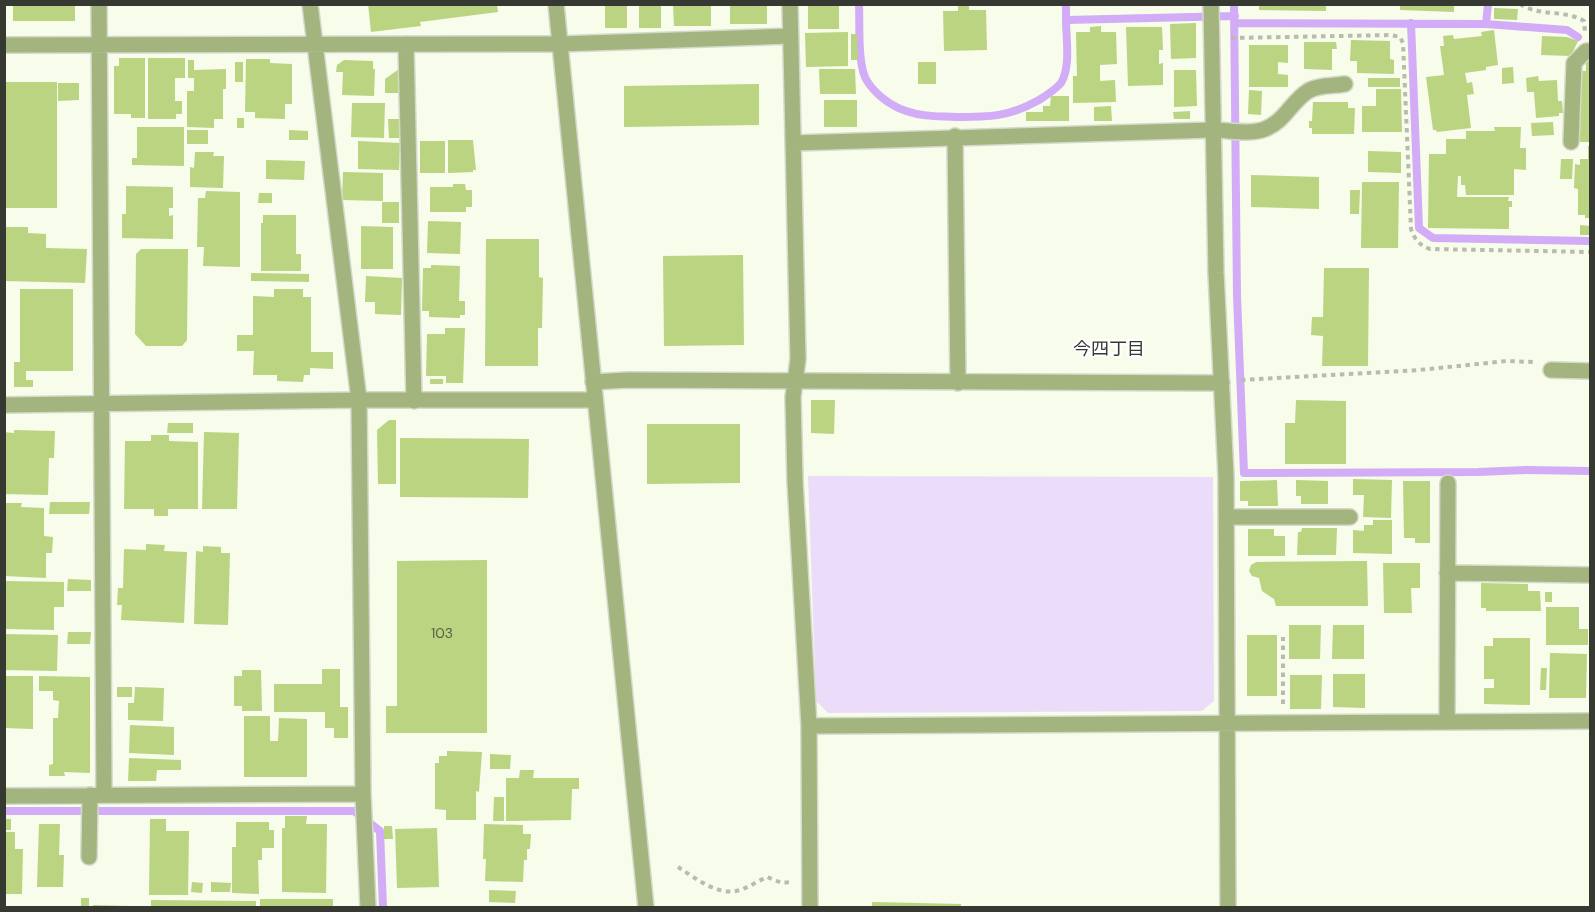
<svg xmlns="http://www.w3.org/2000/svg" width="1595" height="912" font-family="'DM Sans','Noto Sans JP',sans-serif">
	<rect width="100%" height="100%" fill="#f7fceb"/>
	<!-- green -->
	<path fill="#ebddfa" d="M808 476 1213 477 1214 701 1202 711 828 713 816 701Z"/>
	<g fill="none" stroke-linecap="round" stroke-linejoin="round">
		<!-- stream -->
		<path stroke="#d2acf6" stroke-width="8" d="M859 4C860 25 857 65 867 81 876 95 891 106 906 111 923 117 939 116 956 117 989 117 1009 117 1039 100 1047 95 1055 90 1061 83 1071 67 1066 38 1066 20L1235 16
			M1066 4V20
			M1234 4 1237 296 1244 473 1478 472 1526 470 1590 471
			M1236 23 1486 24 1567 30 1578 37
			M1411 23 1419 228 1433 238 1590 241
			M1486 24 1488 4
			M4 811H354L380 831 383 908"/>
	</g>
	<!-- building -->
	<path fill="#bbd481" d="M13 4H75V21H13Z
		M368 4H497L498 12 420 22 421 26 371 32Z
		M673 4H711V26H674Z
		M730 4H767V24H730Z
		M808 4H839V29H808Z
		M958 4H969V10H986L987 50 944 51 943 11H958Z
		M1259 4H1326V11L1259 10Z
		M1400 4H1454V12L1400 10Z
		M605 6H627V28H605Z
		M639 6H661V28H639Z
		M1494 8 1518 9 1517 20 1494 19Z
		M1196 23V58L1171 59 1170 24Z
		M1101 26V32H1116L1117 64 1100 65V81L1115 80 1116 102 1073 103V76H1077L1076 32H1090V27Z
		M1126 27H1162L1163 50H1159V64L1163 63V85L1128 86Z
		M1494 30 1498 65 1486 67V70L1465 73 1467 83 1472 82 1474 94 1467 95 1471 128 1437 132 1436 130H1433L1426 77 1444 75 1440 46H1444L1443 36 1453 35 1454 39 1482 36 1481 32Z
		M848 32V66L806 67 805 33Z
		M851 34H857L858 60H851Z
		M1542 36 1567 37 1578 41 1571 56 1541 55Z
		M1351 40 1390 41V59L1394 60V74L1357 73V61H1350Z
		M1304 42H1336L1337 49H1332V70L1304 69Z
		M1249 45H1288V63L1278 62V74L1288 75V87H1249Z
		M119 58H145V118H131V114H114V66H119Z
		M148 58H185V78H175V101H182V114H176V119H148Z
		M246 59H270V63L292 64V104H285V119L255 118V112H245Z
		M188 60H194V70L226 69V89H223V119H214V128L187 127V91H194V78H188Z
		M344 60 373 61V69H375L374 96 342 95 343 72H336L337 65Z
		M1586 60 1590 61V142H1577L1580 71H1586Z
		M235 62H243V82H235Z
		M918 62H936V84H918Z
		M1513 67 1514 83 1502 84V68Z
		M399 69V93H385V79Z
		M819 69H855L856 94H820Z
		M1174 70H1196L1197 106 1174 107Z
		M1538 76 1539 81 1557 80 1558 101H1562L1563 113H1559V116L1536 118 1534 92H1527L1526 78Z
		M1368 78H1400V87H1368Z
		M4 82H57V208H4Z
		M58 83H79V100L58 101Z
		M759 84V125L624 127V86Z
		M1376 89H1401L1402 132H1362V106H1376Z
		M1249 90 1262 91 1261 115 1248 114Z
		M1051 96H1069V121H1026V112H1043V106H1050Z
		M824 100H857V127H824Z
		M1313 102H1348V108H1355L1354 134H1312V128H1309V121H1312Z
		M352 103H385L384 138 351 137Z
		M1111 106 1112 121H1094V107Z
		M1190 111V119H1174L1173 112Z
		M237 118H244V128H237Z
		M388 119H400L399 138H389Z
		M1553 122 1554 135 1532 136 1531 123Z
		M137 127H184V166L132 165V158H137Z
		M1494 127H1521L1520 148H1526V170L1514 169V195H1466L1465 185H1461V176H1458L1457 197H1509L1508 201H1512V207H1509V229L1428 228 1429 154H1446V139H1466V131H1495Z
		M187 130H208V144H187Z
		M289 130 308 131V140H289Z
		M448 140H473L476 170H473V172L448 173Z
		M358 141 400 143 399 170 358 169Z
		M420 141H445V173H420Z
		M1588 146H1590V218H1585V215H1578V189L1574 188 1575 164 1580 165V159H1588Z
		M1368 151 1401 152V173L1368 172Z
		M195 152H214L213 156H224L223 188 190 187V167L194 168Z
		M1561 159H1573L1572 179H1560Z
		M266 160 305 161 304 180 266 179Z
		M343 172 383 173V201L342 200Z
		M1251 175 1319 177V209L1251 207Z
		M1362 182H1399L1398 248H1361Z
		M453 184H465L466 190H472V207H466V212H430V187H453Z
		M126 186 173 187V208H169V216L173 215V239L122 238V214H126Z
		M1350 190H1360L1359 214H1350Z
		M206 191 240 192V267L203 266 204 247H197L198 198H205Z
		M259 193H272V203H258Z
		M382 202H399V223H382Z
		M263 215H296V254H301V271H261V223H263Z
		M428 221 461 222 460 254 427 253Z
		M1580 225 1590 226V235H1580Z
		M361 226 393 227V269H361Z
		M4 227H28V233L46 234V248L87 249 85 283 4 281Z
		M486 239H539V277L543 278 542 328H538V366H485Z
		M141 249H188L187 340 182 346H146L135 334 136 254Z
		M743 255 744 345 664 346 663 256Z
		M431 265 460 266 459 301H465V315H460V318L429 317V311H422L423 268H431Z
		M1324 268H1369L1368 366H1322L1323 336 1311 335 1312 317H1323Z
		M251 273 309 274V282L251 281Z
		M366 276 402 278 401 315 375 314V302H365Z
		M20 289H73V371H26V380H33V387H14V362H20Z
		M274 289H303V297H311V352H333V369L310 368V375H304L303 382 277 381V375H253L254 351H237V335H253V296L274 297Z
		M445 328H465L463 383H446V376H426L427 334H445Z
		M430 379H443V384H430Z
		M811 400H835L834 434 811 433Z
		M1296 400 1346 401V464H1285V423H1295Z
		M389 420H396V484H378L377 430Z
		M168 423H193V433H167Z
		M647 424H740V483L647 484Z
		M14 430 55 431 54 458H49L48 495 4 494V432L14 433Z
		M204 432 239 433 237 509H202Z
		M151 435H169V441L198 442V509H168V516H154V509H124L125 441H151Z
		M400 438 529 439 528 498 400 497Z
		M1353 479 1392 480 1391 518 1363 517 1364 495H1353Z
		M1277 480 1278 506H1248V501H1240V481Z
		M1296 480 1328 481V504H1301V496H1296Z
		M1403 481H1430V543H1415V538H1404Z
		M50 502H90L89 514H49Z
		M4 503H22L21 507 44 508V536L53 537 52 553H46V578L4 576Z
		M1373 520H1392V554L1353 553V530L1364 531V525H1373Z
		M1302 528H1337L1336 555H1297L1298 532H1301Z
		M1248 529H1274V536H1285V556H1248Z
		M146 544 165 545 164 551 187 552 184 623 121 620 122 605H117L118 588H123L124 549 146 550Z
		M203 546 221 547V553H230L228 625 194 624 196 551 203 552Z
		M487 560V733H386V706H397V561Z
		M1367 561 1368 606H1276L1274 599 1262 591 1259 578 1252 576 1249 571 1251 565 1256 562Z
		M1383 563H1420V588H1411L1412 613H1384Z
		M68 579 91 580V591H67Z
		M4 581 64 582V607H54V630L4 629Z
		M1481 583 1528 584V591H1540L1541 611H1486V608H1481Z
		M1545 592H1552V602H1545Z
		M1546 607H1579V629H1588V645H1546Z
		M1289 625H1321L1320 659H1289Z
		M1333 625H1364V659H1332Z
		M68 632H91L90 644H67Z
		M4 634 58 635 57 671 4 670Z
		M1247 635H1277V696H1247Z
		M1493 638H1530V705L1484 704V688H1494V679H1484V646H1493Z
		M1550 653 1587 654 1586 698H1549Z
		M1541 668H1547L1546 690H1540Z
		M322 669H340V707H348V738H334V728H325V712H274V684H322Z
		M242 670H261L262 711H242V706H234V676H242Z
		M1333 674H1365V708L1333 707Z
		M1290 675H1322L1321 709H1290Z
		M4 676H33V729L4 728Z
		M39 676 90 677V773L64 772 65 776H49V765L53 764V718H58L59 701 53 700V691H39Z
		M117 687H132V697H117Z
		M135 687 164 688 163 721 128 720V703H134Z
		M244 716H270V741H278L279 718 307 719V777H244Z
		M130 725 174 727V755L129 753Z
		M447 751 482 752 479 792 476 791V820H446V810L435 809V763H439V756H447Z
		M490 754 511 755 510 769H490Z
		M129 758 181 760V770H157L156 781H128Z
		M520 770H534L533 778H579V789H572L571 820 506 821V778H519Z
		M494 797H504V821H493Z
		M285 816H307L306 824H327L326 893 282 892V828H285Z
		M4 819H11V830H4Z
		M150 819H166V831H189L188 895H149Z
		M236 822H269V830H274V848H262V860H258L259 894 232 893V847H236Z
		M39 824H60L59 855H64L63 887H37Z
		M484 824 523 825V834H531L530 849H527V860H524L523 882 485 881 486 859H483Z
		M384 826H392L393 839H384Z
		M437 828 439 887 397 888 395 829Z
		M4 832H15V849H23L22 894H4Z
		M192 882 203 883 202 893 191 892Z
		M211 882 231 883 230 892H211Z
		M489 890 516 891 515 903 489 902Z
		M81 898H89V908H81Z
		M260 899H333V908H260Z
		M151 900 256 901V908H151Z
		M872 902 961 904V908H872Z
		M93 905 132 906V908H93Z"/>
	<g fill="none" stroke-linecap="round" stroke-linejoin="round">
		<!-- minor casing -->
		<g stroke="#d4d9ca" stroke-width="18">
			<path id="minor" d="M99 4 104 795
				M310 4 359 400 363 794 368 908
				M790 4 798 359 793 397 795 481 809 726 810 908
				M1211 4 1216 273 1226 476 1228 908
				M406 44 414 401
				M4 45 560 44 790 36
				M955 136 958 383
				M1571 142 1574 63 1586 51H1590
				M794 143 1213 130C1229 130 1250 135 1265 129 1285 121 1291 102 1308 91 1318 85 1333 86 1345 84
				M1551 370 1590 371
				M593 382 628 380 1222 383
				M4 405 359 400H595
				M1227 517H1350
				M1447 573 1590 575
				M1447 722 1448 483
				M809 726 1590 721
				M4 796 363 794
				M89 857 90 795"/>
		</g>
		<!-- tertiary casing -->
		<g stroke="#d4d9ca" stroke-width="18">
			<path id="tertiary" d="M556 4 646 908"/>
		</g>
		<!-- path -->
		<path stroke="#b7bcae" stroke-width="4" stroke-dasharray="4.5 4.5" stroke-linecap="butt" d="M1520 4C1540 17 1564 9 1584 21L1585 32
			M1231 38 1391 35 1400 37 1403 43 1411 229C1415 240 1419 245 1430 249L1590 252
			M1241 380 1419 370 1507 361 1533 362
			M1283 704V637
			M678 867C695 878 719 897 740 890 749 887 758 881 767 877L782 883 790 882"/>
		<!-- minor -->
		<use href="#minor" stroke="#a3b47e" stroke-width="15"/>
		<!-- tertiary -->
		<use href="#tertiary" stroke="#a3b47e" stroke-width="15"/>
	</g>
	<g text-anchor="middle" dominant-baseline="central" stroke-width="4.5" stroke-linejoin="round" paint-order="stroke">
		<!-- number labels -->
		<g font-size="14" fill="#576046">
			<text x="442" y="633">103</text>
		</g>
		<!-- neighbourhood labels -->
		<g font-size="18" fill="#363932" stroke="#fff">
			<text x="1109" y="349">今四丁目</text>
		</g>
	</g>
	<!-- border -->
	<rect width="1595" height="912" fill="none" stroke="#363932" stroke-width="12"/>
</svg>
